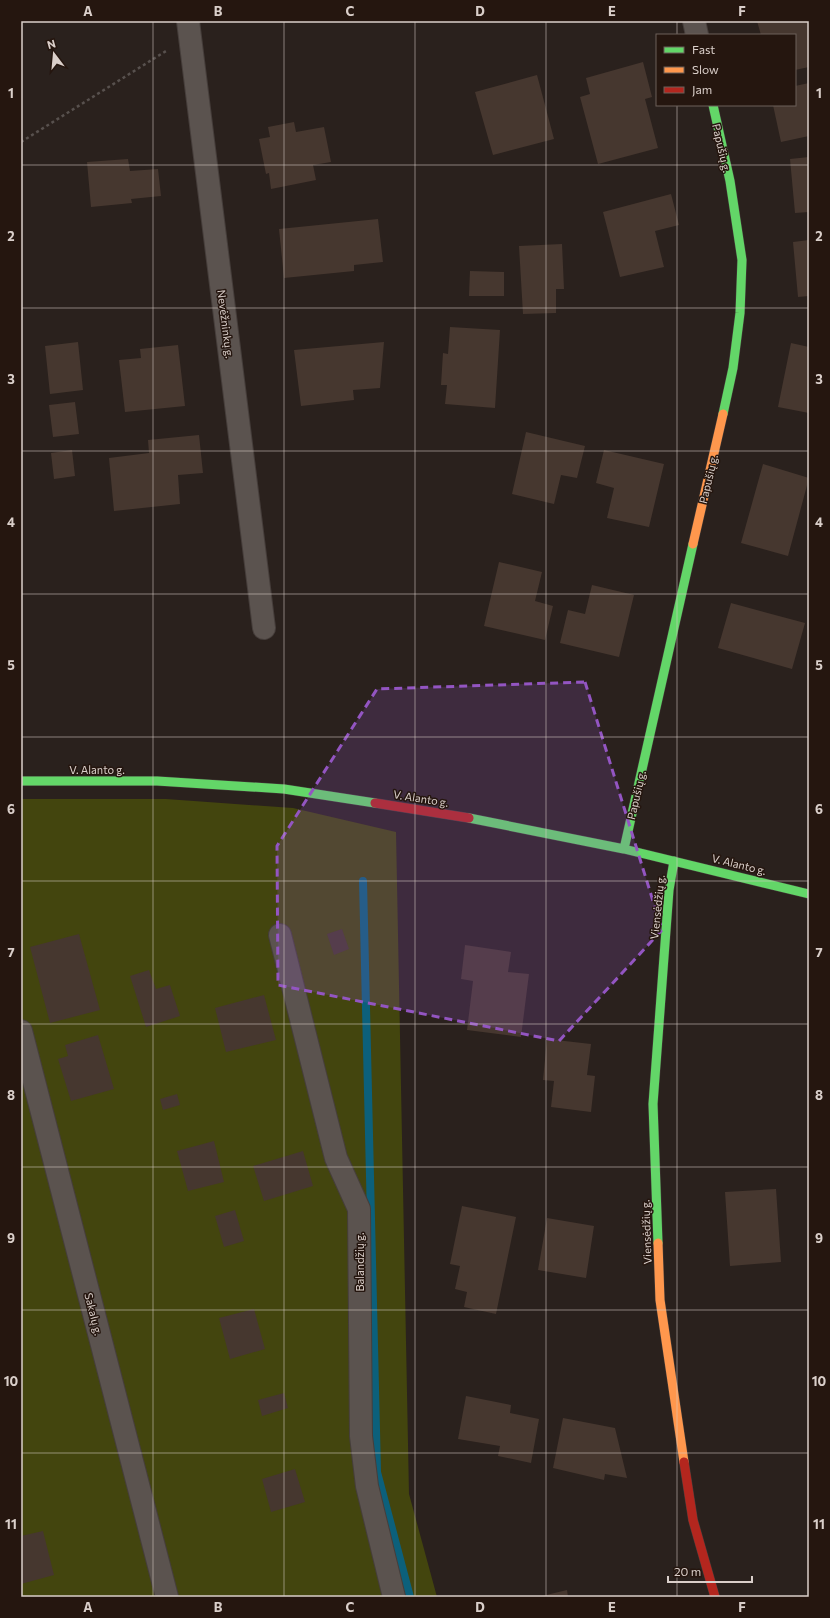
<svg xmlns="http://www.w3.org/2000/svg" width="830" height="1618" font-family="Commissioner,sans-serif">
	<rect width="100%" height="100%" fill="#2a211d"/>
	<!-- green -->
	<path fill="#43450e" d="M21 799H166L293 808 396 832 409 1494 437 1597H21Z"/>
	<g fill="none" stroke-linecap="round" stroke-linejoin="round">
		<!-- stream -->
		<path stroke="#0c607b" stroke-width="8" d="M363 881 377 1472 410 1597"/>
	</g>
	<!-- building -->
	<path fill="#46372f" d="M757 21H809V67L795 70V35H761Z
		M643 62 652 97 645 99 658 148 598 164 580 97 590 94 586 78Z
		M537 75 554 139 493 155 475 92Z
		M809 83V136L781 142 773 105H795V86Z
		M294 122 296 132 324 127 331 162 313 165 316 180 271 189 269 173 266 174 259 139 270 137 268 127Z
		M809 157V212L795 213 790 159Z
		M128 159 130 171 158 169 161 196 131 199 132 203 91 207 87 162Z
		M671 194 679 225 655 231 664 267 620 277 603 212Z
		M378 219 383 262 354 265V271L284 278 279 229Z
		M809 240V296L798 297 793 242Z
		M562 244 564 289H556V313L523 314 519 246Z
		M470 271 504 272V296H469Z
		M450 327 500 330 495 408 445 404 447 385H441L443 353 448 354Z
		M78 342 83 390 50 394 45 346Z
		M384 342 380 388 353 390 354 400 301 406 294 350Z
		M791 343 809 347V413L778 407Z
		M178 345 185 406 125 412 119 360 141 358 140 349Z
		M75 402 79 434 53 437 49 405Z
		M526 432 585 446 577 478 561 475 554 504 512 494Z
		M199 435 203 473 178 475 180 504 114 511 109 458 149 453 148 440Z
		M72 450 75 476 54 479 51 453Z
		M604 450 664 464 649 527 607 518 614 488 596 483Z
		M763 464 809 478 788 556 741 543Z
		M499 562 542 572 535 601 553 606 545 640 484 626Z
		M592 585 634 595 619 657 560 643 568 610 585 614Z
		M731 603 805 623 792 669 718 648Z
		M342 929 349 949 334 955 327 934Z
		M79 934 100 1010 50 1023 30 947Z
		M465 945 511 952 508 972 529 974 521 1037 467 1030 473 981 461 979Z
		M149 970 156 989 170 985 180 1016 146 1027 130 976Z
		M264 995 276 1040 226 1052 215 1008Z
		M98 1035 114 1089 71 1101 58 1059 68 1056 65 1045Z
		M547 1039 591 1044 587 1075 595 1076 591 1112 551 1107 554 1081 543 1080Z
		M177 1094 180 1105 163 1110 160 1099Z
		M214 1141 224 1182 188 1191 177 1151Z
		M303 1151 313 1186 264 1201 253 1166Z
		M776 1189 781 1262 730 1266 725 1192Z
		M462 1206 516 1217 496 1314 464 1307 467 1292 455 1289 460 1266 450 1264Z
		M235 1210 244 1241 224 1247 215 1216Z
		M547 1218 594 1226 586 1278 538 1270Z
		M254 1309 265 1349 230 1359 219 1318Z
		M284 1393 288 1408 262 1416 258 1400Z
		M466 1396 511 1405 510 1413 539 1419 531 1463 498 1456 500 1446 458 1439Z
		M563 1418 615 1428 627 1478 605 1474 604 1480 553 1468Z
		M295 1469 305 1502 271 1512 262 1479Z
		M43 1531 54 1575 21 1584V1536Z
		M567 1590 568 1597H542V1596Z"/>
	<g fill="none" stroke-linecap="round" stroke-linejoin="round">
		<!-- street casing -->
		<g stroke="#463e3b" stroke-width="24">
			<path id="street" d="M188 21 264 628
				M694 21 697 35
				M280 935 336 1158 359 1209 361 1436 367 1486 394 1597
				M21 1031 167 1597"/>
		</g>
		<!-- fast casing -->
		<g stroke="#463e3b" stroke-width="10">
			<path id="fast" d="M713 105 730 181 742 260 740 313 733 368 723 414
				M21 781H157L284 789 375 803
				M469 818 624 849 809 894
				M624 849 693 544
				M658 1243 653 1104 669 890 674 861"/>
		</g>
		<!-- slow casing -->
		<g stroke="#463e3b" stroke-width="10">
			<path id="slow" d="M693 544 723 414
				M658 1243 660 1300 684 1462"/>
		</g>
		<!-- jam casing -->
		<g stroke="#463e3b" stroke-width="10">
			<path id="jam" d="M375 803 469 818
				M684 1462 693 1520 715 1597"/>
		</g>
		<!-- path -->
		<path stroke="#58514e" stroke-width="2.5" stroke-dasharray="3 3" stroke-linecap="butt" d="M21 142 166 51"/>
		<!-- street -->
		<use href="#street" stroke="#5b534f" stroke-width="22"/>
		<!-- fast -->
		<use href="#fast" stroke="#63d668" stroke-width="9"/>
		<!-- slow -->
		<use href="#slow" stroke="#ff974d" stroke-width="9"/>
		<!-- jam -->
		<use href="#jam" stroke="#b3261e" stroke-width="9"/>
	</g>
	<!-- marked area -->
	<path fill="#9355c2" fill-opacity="0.2" stroke="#9355c2" stroke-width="3" stroke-dasharray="8 5" stroke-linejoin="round" d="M585 682 662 930 559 1041 278 985 277 846 377 689Z"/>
	<!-- grid -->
	<path fill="none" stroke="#dacfca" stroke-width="1" stroke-opacity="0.55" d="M153 21V1597M284 21V1597M415 21V1597M546 21V1597M677 21V35M677 105V1597M21 165H809M21 308H809M21 451H809M21 594H809M21 737H809M21 881H809M21 1024H809M21 1167H809M21 1310H809M21 1453H809"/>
	<g text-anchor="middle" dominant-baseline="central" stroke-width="3" stroke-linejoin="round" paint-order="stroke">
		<!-- street labels -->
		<g font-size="11" fill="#dacfca" stroke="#25160f">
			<text transform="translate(722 148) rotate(77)">Papušių g.</text>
			<text transform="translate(226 324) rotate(83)">Nevėžninkų g.</text>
			<text transform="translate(708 479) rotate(-77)">Papušių g.</text>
			<text x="97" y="769">V. Alanto g.</text>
			<text transform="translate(636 795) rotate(-77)">Papušių g.</text>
			<text transform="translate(421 798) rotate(9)">V. Alanto g.</text>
			<text transform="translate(739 864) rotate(14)">V. Alanto g.</text>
			<text transform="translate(657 907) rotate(-84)">Viensėdžių g.</text>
			<text transform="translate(646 1232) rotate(-92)">Viensėdžių g.</text>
			<text transform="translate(359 1262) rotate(-90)">Balandžių g.</text>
			<text transform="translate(94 1314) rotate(76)">Sakalų g.</text>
		</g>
	</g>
	<!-- border -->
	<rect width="830" height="1618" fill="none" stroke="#25160f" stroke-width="44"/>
	<!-- legend -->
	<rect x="656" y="34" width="140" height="72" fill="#25160f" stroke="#6d605a"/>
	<rect x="664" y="47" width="20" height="6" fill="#63d668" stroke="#6d605a"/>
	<text x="692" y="54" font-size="12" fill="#dacfca">Fast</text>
	<rect x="664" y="67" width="20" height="6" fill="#ff974d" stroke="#6d605a"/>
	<text x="692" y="74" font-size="12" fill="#dacfca">Slow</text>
	<rect x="664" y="87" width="20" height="6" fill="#b3261e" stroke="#6d605a"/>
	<text x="692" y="94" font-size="12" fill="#dacfca">Jam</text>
	<!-- north arrow -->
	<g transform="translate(54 54) rotate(344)" stroke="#25160f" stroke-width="3" paint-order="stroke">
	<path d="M0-3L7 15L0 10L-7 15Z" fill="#dacfca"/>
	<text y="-6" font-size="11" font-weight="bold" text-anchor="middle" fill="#dacfca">N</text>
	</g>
	<!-- scale -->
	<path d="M668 1576v6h84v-6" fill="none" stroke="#dacfca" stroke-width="2"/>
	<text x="674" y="1576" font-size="12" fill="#dacfca" stroke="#25160f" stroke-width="3" paint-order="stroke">20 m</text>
	<rect x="22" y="22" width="786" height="1574" fill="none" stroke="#dacfca" stroke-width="1.5"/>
	<g font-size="13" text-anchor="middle" font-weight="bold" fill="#dacfca">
		<text x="88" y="16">A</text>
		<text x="218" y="16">B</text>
		<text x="350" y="16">C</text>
		<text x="480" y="16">D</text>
		<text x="612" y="16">E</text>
		<text x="742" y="16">F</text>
		<text x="11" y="98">1</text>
		<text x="819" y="98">1</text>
		<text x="11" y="241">2</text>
		<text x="819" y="241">2</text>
		<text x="11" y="384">3</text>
		<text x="819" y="384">3</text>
		<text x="11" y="527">4</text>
		<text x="819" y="527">4</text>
		<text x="11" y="670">5</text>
		<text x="819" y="670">5</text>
		<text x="11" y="814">6</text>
		<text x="819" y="814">6</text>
		<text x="11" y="957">7</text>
		<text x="819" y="957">7</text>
		<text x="11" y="1100">8</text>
		<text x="819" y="1100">8</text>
		<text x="11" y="1243">9</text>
		<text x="819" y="1243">9</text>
		<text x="11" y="1386">10</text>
		<text x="819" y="1386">10</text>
		<text x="11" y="1529">11</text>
		<text x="819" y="1529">11</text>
		<text x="88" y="1612">A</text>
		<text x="218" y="1612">B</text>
		<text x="350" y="1612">C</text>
		<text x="480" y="1612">D</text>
		<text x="612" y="1612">E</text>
		<text x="742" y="1612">F</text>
	</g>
</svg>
